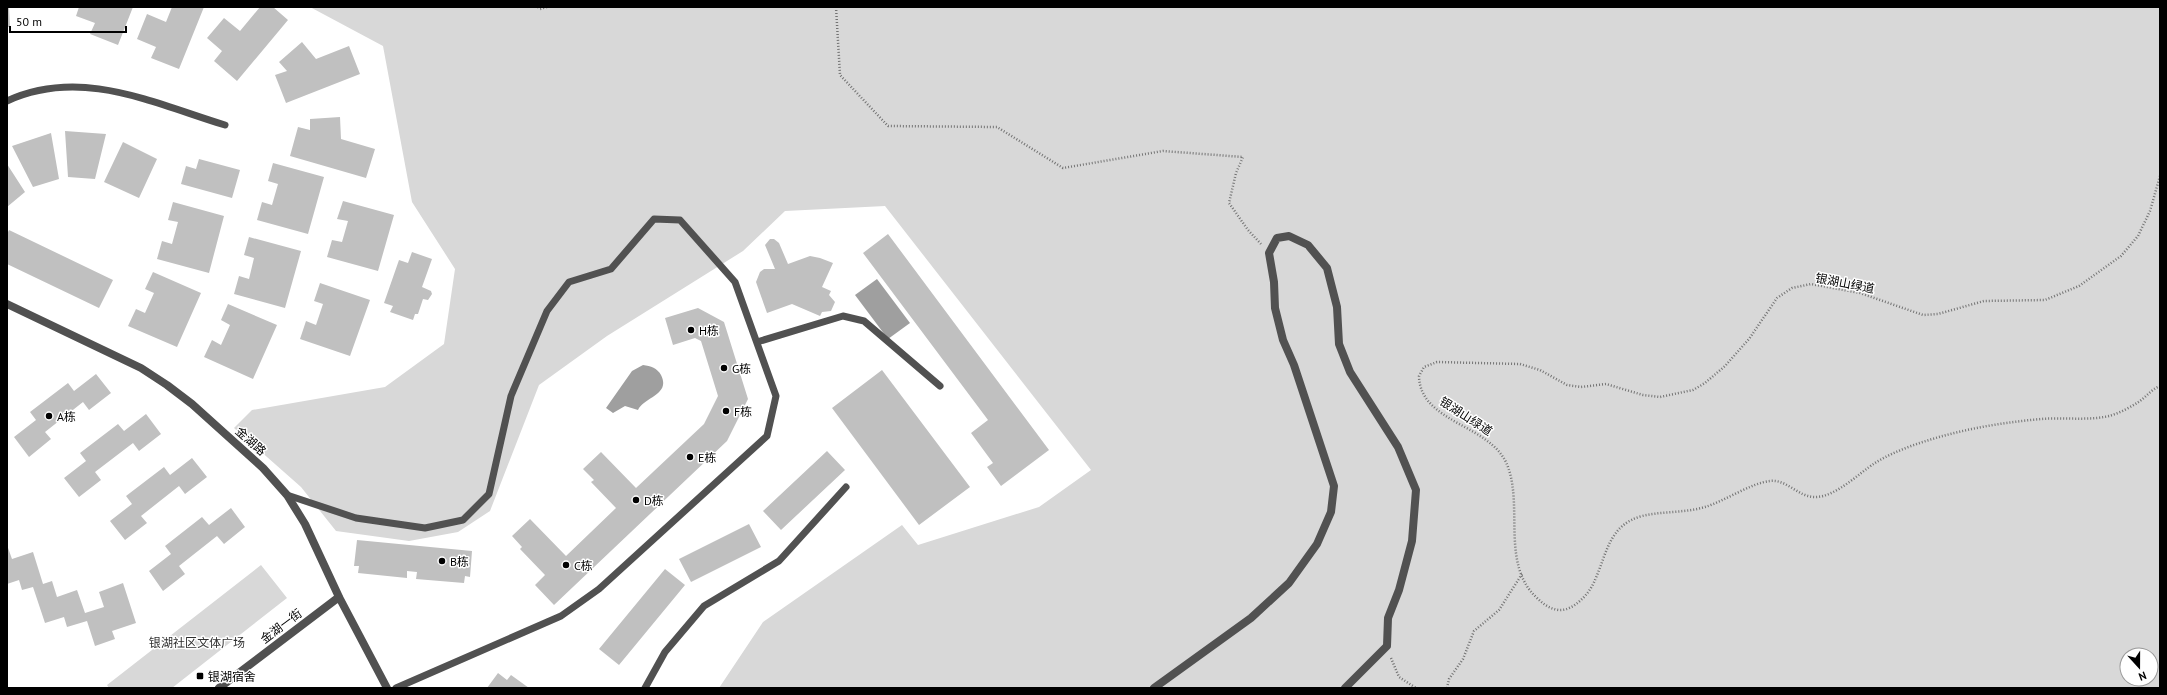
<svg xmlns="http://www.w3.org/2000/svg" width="2167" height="695" font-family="'PT Sans','Noto Sans SC',sans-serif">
	<rect width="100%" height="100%" fill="#fff"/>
	<!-- green -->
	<path fill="#d8d8d8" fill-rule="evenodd" d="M310 7H2160V688H719L763 622 902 525 918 545 1039 507 1091 470 885 206 785 211 743 251 607 336 539 385 490 511 458 532 409 541 336 531 301 487 234 428 252 410 385 387 444 344 455 269 412 202 383 46ZM2127 655H2151V679H2127Z
		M261 565 287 598 172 688H109L107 685Z"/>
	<!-- water -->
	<path fill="#9f9f9f" d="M877 279 910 323 888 339 855 295Z
		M643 365C651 366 657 368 661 375 671 395 644 397 638 410L625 406 613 413 606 408 632 371Z"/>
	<!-- building -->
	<path fill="#c0c0c0" d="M7 7H9L10 27H7Z
		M79 7H133L118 45 90 34 95 23 76 16Z
		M172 7H204L179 69 151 58 156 47 137 39 147 14 166 22Z
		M260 7H273L288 20 237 81 214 61 222 51 207 38 224 18 240 31Z
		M302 42 316 59 349 46 360 74 286 103 275 75 287 71 279 62Z
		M340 117 341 139 375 149 366 178 290 156 298 127 310 130V119Z
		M65 131 106 134 95 179 68 177Z
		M51 133 59 179 33 187 12 146Z
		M123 142 157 159 139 198 104 182Z
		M199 159 240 170 232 198 181 184 186 166 196 169Z
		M273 163 324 177 308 234 257 220 262 202 272 205 278 184 268 181Z
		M7 164 25 192 7 207Z
		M343 201 394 215 378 271 327 257 332 240 342 242 348 221 337 219Z
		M173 202 224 216 209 273 157 259 162 241 172 244 178 222 168 220Z
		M9 230 113 280 99 308 7 264V234Z
		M888 234 1049 450 1001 486 987 467 993 463 971 433 988 420 863 253Z
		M249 237 301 251 285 308 234 294 239 276 249 279 254 258 244 255Z
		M770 239H774L779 243 788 264 810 256 820 258 833 263 822 287 831 291 829 295 835 302 831 311 822 312 820 316 792 304 767 313 756 282 760 272 764 269H775L765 245Z
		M412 252 432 259 422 287 431 291 432 294 428 300 423 299 418 314H415L413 320 390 312 393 306 384 303 399 260 408 263Z
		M153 272 201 293 177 347 128 326 136 309 145 313 154 293 145 289Z
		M320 283 370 300 350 356 300 339 306 321 316 325 323 304 314 301Z
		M228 304 277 325 253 379 204 357 212 340 221 345 230 325 221 320Z
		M698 308 724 322 748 399 727 441 554 605 535 585 545 575 520 549 522 547 512 536 530 519 566 556 616 508 591 482 594 480 583 469 601 452 636 488 704 424 718 396 701 341 695 338 673 345 665 318Z
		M882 370 970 487 919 525 832 408Z
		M96 374 111 393 89 410 83 402 45 432 51 439 29 457 14 437 36 420 30 412 68 383 74 391Z
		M146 414 161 434 139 451 133 443 95 472 101 480 79 497 64 478 86 461 80 453 118 424 124 431Z
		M827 451 845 470 781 530 763 511Z
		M192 458 207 477 185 494 179 486 141 516 147 523 125 540 110 521 132 504 126 496 164 467 170 475Z
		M231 508 245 527 224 544 217 536 179 566 185 574 163 591 149 571 171 554 165 546 202 517 209 525Z
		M749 524 761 547 691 582 679 559Z
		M357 540 472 551 470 577 465 576 464 583 416 579 417 572 407 571V578L358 573 359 566H354Z
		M7 545 12 559 33 552 43 584 52 581 57 597 77 590 85 613 104 607 99 592 123 583 136 623 112 631 115 639 95 646 87 621 67 627 64 617 45 623 33 587 22 590 19 580 7 584Z
		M665 569 685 585 619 665 599 649Z
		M498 673 507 680 511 675 529 688H487Z"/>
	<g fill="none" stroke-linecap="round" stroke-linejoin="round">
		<!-- path -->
		<path stroke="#737373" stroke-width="2.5" stroke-dasharray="1 2" stroke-linecap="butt" d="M538 7 540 9 547 7
			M836 7 840 75 888 126 997 127 1063 168 1163 151 1243 157 1236 173 1229 203 1248 230 1261 244
			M2160 176 2150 211 2138 236 2121 256 2079 286 2045 300 1984 301 1938 314 1923 315 1860 293 1811 284 1792 288 1777 298 1749 339 1725 366 1705 383 1693 390 1660 397 1643 395 1606 384 1581 387 1567 385 1540 370 1520 364 1437 362 1424 367 1419 376C1420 424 1493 424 1508 467 1523 508 1501 565 1537 598 1543 604 1550 609 1559 610 1574 611 1590 593 1595 580 1607 553 1609 525 1642 516 1663 511 1685 513 1705 507 1725 501 1751 483 1770 481 1787 479 1798 497 1815 497 1836 497 1859 473 1875 463 1886 456 1898 451 1911 446 1953 431 1996 423 2041 419 2063 417 2087 421 2109 416 2120 413 2131 407 2140 401 2147 396 2152 389 2160 386
			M1391 658 1399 677 1416 688
			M1447 688 1449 679 1463 659 1474 631 1499 610 1522 574"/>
		<!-- lane -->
		<path stroke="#515151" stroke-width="7" d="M7 101C81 67 153 103 225 125
			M757 342 843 316 864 321 940 386
			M287 495 356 518 425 528 463 520 489 494 511 396 547 311 569 282 611 269 654 219 680 220 735 282 776 396 767 436 599 589 561 616 396 688
			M645 688 665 652 704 606 779 561 846 487"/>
		<!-- street -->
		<path stroke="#515151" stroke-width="8" d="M7 304 141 368 167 385 192 404 263 468 287 495 305 524 339 597 387 688
			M219 688 339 597
			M1154 688 1251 618 1289 583 1317 544 1331 512 1334 486 1294 365 1283 340 1275 308 1274 282 1269 253 1277 238 1289 236 1308 245 1327 268 1337 307 1339 344 1350 372 1398 447 1416 490 1412 541 1399 590 1388 618 1387 646 1345 688"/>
	</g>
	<!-- markers -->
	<g fill="#000" stroke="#fff" stroke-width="1.5">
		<circle cx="691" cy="330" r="4"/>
		<circle cx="724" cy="368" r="4"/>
		<circle cx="726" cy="411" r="4"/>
		<circle cx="49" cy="416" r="4"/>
		<circle cx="690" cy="457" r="4"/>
		<circle cx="636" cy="500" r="4"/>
		<circle cx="442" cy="561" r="4"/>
		<circle cx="566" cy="565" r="4"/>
		<rect x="196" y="672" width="8" height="8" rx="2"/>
	</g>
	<g text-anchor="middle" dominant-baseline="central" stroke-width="3" stroke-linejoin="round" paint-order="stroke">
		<!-- street labels -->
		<g font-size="12" fill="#000" stroke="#fff">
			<text transform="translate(1845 283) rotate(11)">银湖山绿道</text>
			<text transform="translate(1466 416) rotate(33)">银湖山绿道</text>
			<text transform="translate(251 441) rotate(42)">金湖路</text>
			<text transform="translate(281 626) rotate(-37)">金湖一街</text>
		</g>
		<!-- poi labels -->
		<g font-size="12" fill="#000" stroke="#fff" text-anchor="start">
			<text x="699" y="330">H栋</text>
			<text x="732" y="368">G栋</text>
			<text x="734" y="411">F栋</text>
			<text x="57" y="416">A栋</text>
			<text x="698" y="457">E栋</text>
			<text x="644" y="500">D栋</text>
			<text x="450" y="561">B栋</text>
			<text x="574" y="565">C栋</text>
			<text x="208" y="676">银湖宿舍</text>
		</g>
		<!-- park labels -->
		<g font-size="12" fill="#2f2f2f" stroke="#fff">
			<text x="197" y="642">银湖社区文体广场</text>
		</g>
	</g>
	<!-- border -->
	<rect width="2167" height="695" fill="none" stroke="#000000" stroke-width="16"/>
	<!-- north arrow -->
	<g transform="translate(2139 667) rotate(159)"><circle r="19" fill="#ffffff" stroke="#999999"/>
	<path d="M0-3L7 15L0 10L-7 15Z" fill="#000000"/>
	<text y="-6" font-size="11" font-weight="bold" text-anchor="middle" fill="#000000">N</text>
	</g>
	<!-- scale -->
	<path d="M10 26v6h116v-6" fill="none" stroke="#000000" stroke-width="2"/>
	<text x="16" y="26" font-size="12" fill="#000000" stroke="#ffffff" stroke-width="3" paint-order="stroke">50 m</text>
</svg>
